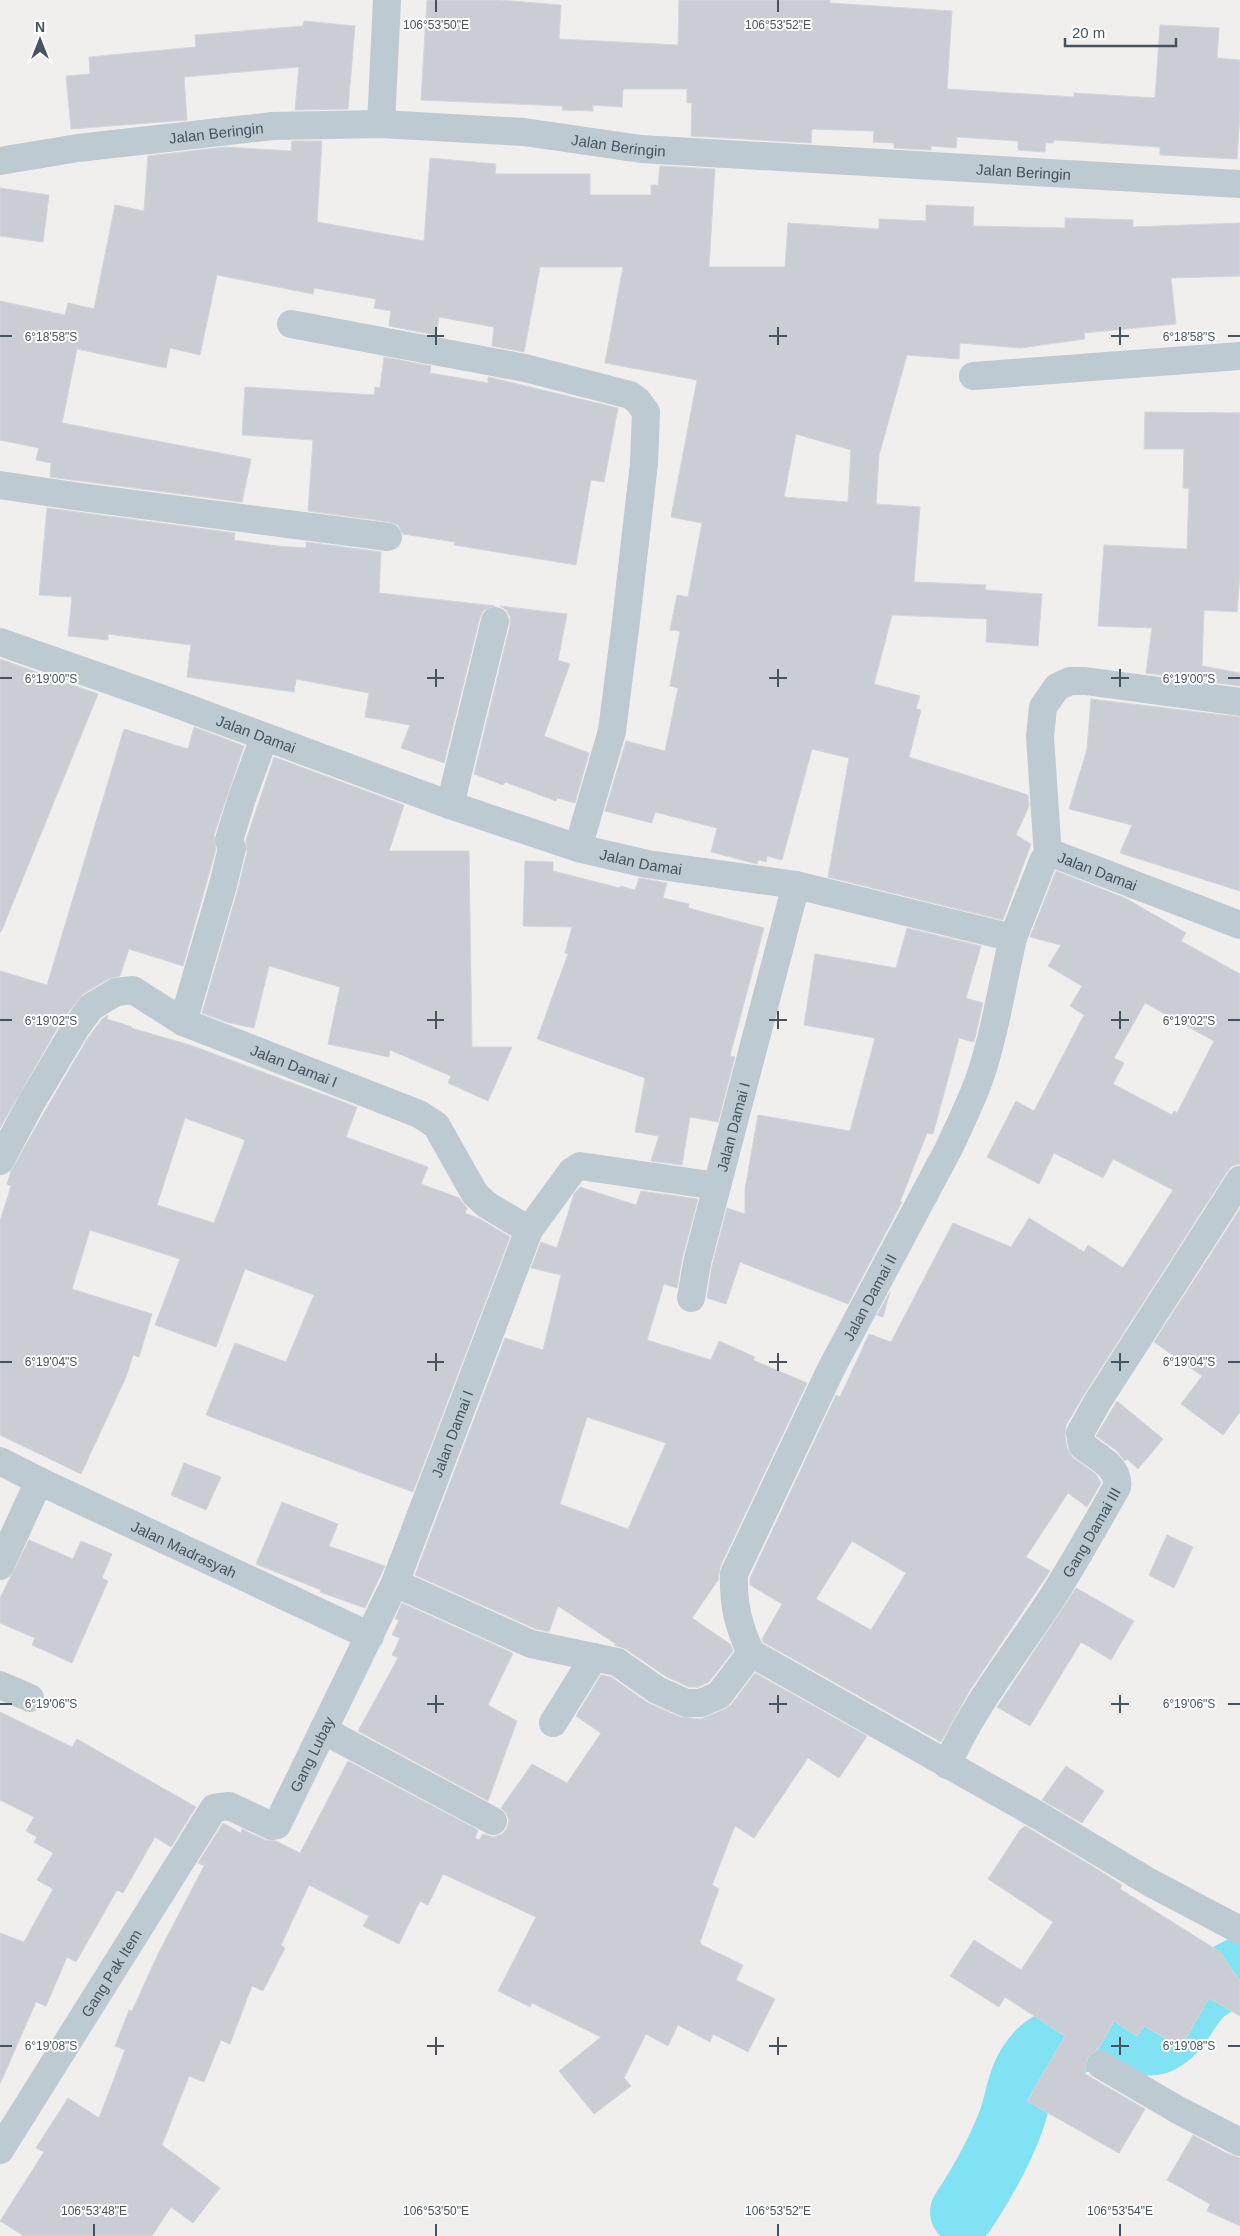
<svg xmlns="http://www.w3.org/2000/svg" width="1240" height="2236" font-family="Arial,sans-serif">
	<rect width="100%" height="100%" fill="#f1eeee"/>
	<g fill="none" stroke-linecap="round" stroke-linejoin="round">
		<!-- river -->
		<path stroke="#81e2f4" stroke-width="66" d="M963 2212C982 2183 999 2154 1011 2121 1020 2096 1019 2076 1038 2055 1064 2025 1109 2045 1143 2043 1148 2042 1154 2043 1158 2041 1178 2033 1186 2007 1201 1993 1211 1983 1228 1977 1240 1970"/>
	</g>
	<!-- building -->
	<path fill="#caced4" stroke="#d2d5db" fill-rule="evenodd" d="M427 0H499L561 5 559 39 678 45 679 0H830V3L952 11 947 89 1074 97V93L1155 98 1160 25 1219 28 1217 58 1240 60V113L1237 159 1160 155V147L1054 140 1053 143H1046L1045 152 1018 150V141L957 137 956 148 931 146V150L894 148V143L873 142 874 131 812 129 811 143 691 136 692 103H687V89H623L622 107 593 105V111L562 110 563 106 421 100Z
		M304 21 355 26 348 109 295 110 299 67 184 77 187 120 71 129 66 76 90 74 89 57 196 47 195 35 303 26Z
		M292 141H322L317 222 424 241 430 158 496 164 495 174H590V195H651V185H658L660 166 715 169 709 267H785L788 223 879 229V219L926 221V205L974 207 973 226 1065 228V218L1133 220V227L1240 223V276L1171 278 1176 324 1084 333 1085 339 1020 348 960 343 959 359 907 355 879 455 876 504 920 507 914 582 986 585 985 590 1042 594 1038 646 986 642 987 619 892 615 874 684 920 696 916 709 921 710 909 757 1028 795 1029 806 1016 835 1031 844 1003 920 828 877 849 758 812 749 782 860 767 856 766 862 758 860 757 864 711 852 717 828 655 812 652 823 605 811 626 741 665 751 678 688 670 686 680 631 670 630 677 595 688 597 702 523 671 517 697 380 605 363 623 267H540L524 352 492 346 494 327 439 317 436 335 389 326 391 311 374 308 376 299 314 288 313 294 217 275 200 355 170 348 166 368 77 349 62 423 251 459 242 502 50 477 51 463 36 460 39 448 0 440V301L65 315 68 303 94 309 115 205 144 211 148 156 225 147 291 151ZM796 434 851 450 848 502 784 497Z
		M0 188 49 195 43 242 0 236Z
		M384 357 431 366 430 373 488 383V377L618 408 604 482 591 480 576 565 454 545 455 542 403 534 398 525 390 522 308 511 313 440 242 435 245 387 374 395 375 387 380 388Z
		M1145 412 1240 413V574L1237 612 1204 610 1202 666 1240 673V686L1146 673 1152 628 1098 626 1104 545 1187 549 1189 488H1183L1184 449H1144Z
		M47 508 235 533 234 540 277 546 306 548V542L381 552 379 593 495 606 484 610 480 617 444 763 401 748 410 725 365 717 369 693 296 679 294 692 187 677 191 645 108 634V640L68 636 72 597 39 595Z
		M500 606 567 614 558 660 570 664 544 736 589 753 575 803 557 798 556 801 505 782 503 785 474 774 510 625V616L506 610Z
		M0 659 98 694 1 932H0Z
		M1091 699 1240 717V891L1120 853 1132 825 1069 809 1087 749Z
		M194 727 244 746 214 835 216 849 183 966 129 949 120 976 108 979 83 994 62 1020 0 1128V971L47 985 124 729 188 749Z
		M274 757 404 805 389 851H469L472 1047H512L488 1101 448 1083 451 1076 390 1050 389 1057 328 1044 340 987 269 966 254 1028 226 1022 202 1013 238 889 247 852 246 840Z
		M525 861 553 862V871L620 888V886L635 890 639 878 667 883 663 898 689 904 688 908 764 928 730 1056 735 1057 718 1122 690 1117 682 1165 651 1161 659 1136 635 1132 645 1078 537 1039 568 954 565 953 572 927 523 926Z
		M1056 871 1125 898 1186 933 1181 941 1240 974V1164L1232 1166 1227 1172 1085 1393 1066 1425 1065 1436 1067 1448 1072 1457 1096 1474 1101 1483 1087 1507 1068 1493 1026 1557 1050 1571 970 1690 941 1742 763 1642 762 1639 782 1604 750 1585V1578L836 1395 840 1397 869 1334 891 1342 953 1223 1011 1247 1029 1218 1084 1252 1088 1245 1123 1268 1173 1190 1113 1159 1103 1178 1054 1153 1039 1184 987 1157 1016 1101 1034 1111 1084 1015 1070 1006 1082 986 1048 966 1061 945 1030 937ZM1145 1003 1214 1041 1177 1113 1174 1111 1172 1115 1113 1084 1124 1063 1114 1058ZM852 1541 906 1573 871 1630 816 1599Z
		M907 928 981 946 966 998 983 1003 974 1042 959 1038 933 1134 927 1133 900 1202H902L848 1304 740 1262 726 1304 707 1298 712 1266 727 1208 745 1214V1189L758 1115 850 1131 875 1038 804 1025 815 954 896 968Z
		M108 1015 107 1019 132 1027 131 1028 190 1045 357 1107 346 1137 428 1167 421 1184 459 1198 467 1208 465 1213 480 1219 510 1237 413 1492 206 1415 235 1343 286 1362 314 1295 245 1269 216 1347 155 1325 180 1259 90 1230 72 1289 152 1314 139 1357 133 1355 126 1377 81 1474 0 1435V1221L11 1186 7 1184 11 1171 45 1111 88 1038 102 1019ZM185 1118 245 1140 214 1223 157 1205Z
		M580 1187 636 1205 641 1191 698 1199 682 1259 677 1288 664 1284 647 1340 711 1360 719 1341 755 1357 753 1360 807 1383 720 1567 718 1580 692 1618 730 1644 733 1651 709 1682 698 1687H689L665 1676 626 1649 614 1645 616 1644 558 1606 549 1632 536 1629 415 1575 505 1338 543 1350 561 1275 531 1268 541 1242 557 1248 574 1194ZM587 1417 666 1443 628 1529 560 1504Z
		M1240 1209V1412L1223 1435 1181 1404 1202 1376 1154 1342Z
		M890 1292 883 1317 877 1315Z
		M1117 1401 1163 1439 1138 1469 1127 1459 1125 1461 1116 1450 1096 1436Z
		M184 1463 221 1477 206 1510 171 1495Z
		M282 1502 338 1524 329 1546 385 1566 365 1608 320 1592 321 1590 256 1564Z
		M1167 1535 1193 1547 1174 1588 1149 1575Z
		M29 1540 73 1559 81 1541 112 1554 102 1578 108 1581 72 1663 32 1645 35 1638 0 1623V1598Z
		M1076 1588 1134 1621 1111 1660 1081 1642 1030 1726 997 1707Z
		M402 1603 513 1653 488 1705 517 1721 488 1801 358 1731 398 1658 392 1655 400 1638 392 1635 399 1620 395 1619Z
		M755 1673 867 1736 839 1778 808 1758 754 1838 735 1826 712 1885 719 1889 700 1942 702 1945 743 1965 736 1980 775 1999 748 2052 713 2034 710 2042 678 2025 668 2046 646 2034 624 2078 631 2086 594 2114 559 2071 601 2037 532 2003 530 2007 498 1991 536 1917 443 1874 428 1905 420 1901 399 1944 363 1926 369 1916 309 1885 281 1945 285 1948 263 1991 252 1986 230 2044 221 2040 204 2082 189 2076 162 2145 220 2188 193 2223 171 2207 152 2236H24L0 2221 44 2152 36 2148 68 2098 99 2118 125 2050 115 2046 129 2010 132 2011 158 1954 204 1866 198 1863 223 1823 241 1833 242 1829 265 1840 276 1841 300 1853 348 1761 478 1830 475 1838 479 1840 483 1834 494 1837 502 1834 507 1828 509 1820 506 1813 501 1808 532 1764 567 1783 601 1733 576 1716 601 1675 611 1677 648 1703 680 1717 701 1719 725 1709 731 1705Z
		M0 1712 72 1747 77 1739 196 1807 171 1847 155 1837 123 1893 117 1890 76 1962 67 1957 46 2006 36 2002 0 2084V1933L24 1942 53 1889 37 1880 53 1853 34 1842 37 1837 26 1831 34 1817 0 1800Z
		M1066 1766 1104 1791 1082 1823 1042 1800Z
		M1025 1826 1097 1869 1122 1885 1120 1889 1220 1952 1240 1981V2016L1209 1998 1181 2047 1144 2026 1137 2036 1114 2021 1098 2050 1088 2057 1085 2074 1145 2109 1119 2153 1027 2101 1065 2036 1005 1997 999 2007 950 1976 974 1940 1021 1970 1053 1922 988 1879 1020 1830Z
		M1193 2135 1226 2153 1240 2158V2226L1207 2211 1210 2204 1167 2180Z"/>
	<g fill="none" stroke-linecap="round" stroke-linejoin="round">
		<!-- minor -->
		<g stroke="#bdcad2" stroke-width="28">
			<path d="M381 124 387 0"/>
			<path id="s1" d="M0 161 78 148 273 126 381 124 524 132 641 149 1240 184"/>
			<path d="M291 324 525 368 630 395 638 401 646 412 644 463 626 621 612 731 578 848"/>
			<path d="M973 376 1240 356"/>
			<path d="M0 485 81 497 388 537"/>
			<path id="s2" d="M0 642 160 698 450 805 578 848 647 864 796 885 1013 938 1043 861 1048 856 1054 854 1240 925"/>
			<path d="M450 805 495 621"/>
			<path d="M1048 856 1040 737 1043 707 1057 687 1070 681H1085L1240 702"/>
			<path d="M183 1022 223 885 232 848 229 840 243 795 264 738"/>
			<path id="s3" d="M0 1161 31 1103 75 1029 91 1007 116 992 133 990 183 1022 419 1114 436 1125 475 1194 487 1205 529 1230"/>
			<path d="M691 1298 697 1263 717 1186"/>
			<path id="s4" d="M0 1461 39 1481 370 1636"/>
			<path d="M0 1566 39 1481"/>
			<path d="M395 1583 531 1644 617 1662 657 1690 686 1703H701L719 1695 751 1653"/>
			<path id="s5" d="M751 1653C738 1626 733 1603 734 1574L831 1369 948 1150C959 1127 970 1104 979 1080 995 1034 1002 985 1013 938"/>
			<path d="M751 1653 1041 1817 1149 1882 1240 1930"/>
			<path d="M0 1685 30 1698"/>
			<path d="M553 1723 594 1657"/>
			<path d="M323 1730 493 1821"/>
			<path id="s6" d="M947 1765C974 1704 1019 1649 1055 1593 1077 1558 1097 1522 1117 1487 1120 1466 1096 1457 1082 1445L1080 1433 1098 1401 1240 1180"/>
			<path d="M1101 2065 1178 2110 1240 2142"/>
			<path id="s7" d="M0 2150 214 1808 229 1806 272 1826 277 1825 395 1583 529 1230 572 1171 580 1166 717 1186 796 885"/>
		</g>
	</g>
	<!-- ticks -->
	<path fill="none" stroke="#45535e" stroke-width="2" d="M436 0V12M778 0V12M436 327V345M778 327V345M1120 327V345M0 336H12M427 336H444M769 336H787M1111 336H1129M1228 336H1240M436 669V687M778 669V687M1120 669V687M0 678H12M427 678H444M769 678H787M1111 678H1129M1228 678H1240M436 1011V1029M778 1011V1029M1120 1011V1029M0 1020H12M427 1020H444M769 1020H787M1111 1020H1129M1228 1020H1240M436 1353V1371M778 1353V1371M1120 1353V1371M0 1362H12M427 1362H444M769 1362H787M1111 1362H1129M1228 1362H1240M436 1695V1713M778 1695V1713M1120 1695V1713M0 1704H12M427 1704H444M769 1704H787M1111 1704H1129M1228 1704H1240M436 2037V2055M778 2037V2055M1120 2037V2055M0 2046H12M427 2046H444M769 2046H787M1111 2046H1129M1228 2046H1240M94 2224V2236M436 2224V2236M778 2224V2236M1120 2224V2236"/>
	<g text-anchor="middle" dominant-baseline="central" stroke-width="4" stroke-linejoin="round" paint-order="stroke">
		<!-- street labels -->
		<g font-size="15" fill="#45535e" stroke="#fff">
			<text stroke="none"><textPath href="#s1" startOffset="218">Jalan Beringin</textPath></text>
			<text stroke="none"><textPath href="#s1" startOffset="622">Jalan Beringin</textPath></text>
			<text stroke="none"><textPath href="#s1" startOffset="1028">Jalan Beringin</textPath></text>
			<text stroke="none"><textPath href="#s2" startOffset="272">Jalan Damai</textPath></text>
			<text stroke="none"><textPath href="#s2" startOffset="678">Jalan Damai</textPath></text>
			<text stroke="none"><textPath href="#s2" startOffset="1201">Jalan Damai</textPath></text>
			<text stroke="none"><textPath href="#s3" startOffset="404">Jalan Damai I</textPath></text>
			<text stroke="none"><textPath href="#s7" startOffset="1400">Jalan Damai I</textPath></text>
			<text stroke="none"><textPath href="#s5" startOffset="390">Jalan Damai II</textPath></text>
			<text stroke="none"><textPath href="#s7" startOffset="900">Jalan Damai I</textPath></text>
			<text stroke="none"><textPath href="#s6" startOffset="274">Gang Damai III</textPath></text>
			<text stroke="none"><textPath href="#s4" startOffset="204">Jalan Madrasyah</textPath></text>
			<text stroke="none"><textPath href="#s7" startOffset="550">Gang Lubay</textPath></text>
			<text stroke="none"><textPath href="#s7" startOffset="209">Gang Pak Item</textPath></text>
		</g>
	</g>
	<g font-size="12" text-anchor="middle" fill="#45535e" stroke="#fff" stroke-width="4" stroke-linejoin="round" paint-order="stroke">
		<text x="436" y="29">106°53'50"E</text>
		<text x="778" y="29">106°53'52"E</text>
		<text x="51" y="341">6°18'58"S</text>
		<text x="1189" y="341">6°18'58"S</text>
		<text x="51" y="683">6°19'00"S</text>
		<text x="1189" y="683">6°19'00"S</text>
		<text x="51" y="1025">6°19'02"S</text>
		<text x="1189" y="1025">6°19'02"S</text>
		<text x="51" y="1366">6°19'04"S</text>
		<text x="1189" y="1366">6°19'04"S</text>
		<text x="51" y="1708">6°19'06"S</text>
		<text x="1189" y="1708">6°19'06"S</text>
		<text x="51" y="2050">6°19'08"S</text>
		<text x="1189" y="2050">6°19'08"S</text>
		<text x="94" y="2215">106°53'48"E</text>
		<text x="436" y="2215">106°53'50"E</text>
		<text x="778" y="2215">106°53'52"E</text>
		<text x="1120" y="2215">106°53'54"E</text>
	</g>
	<!-- north arrow -->
	<g transform="translate(40 40)" stroke="#ffffff" stroke-width="4" paint-order="stroke">
	<path d="M0-4L9 19L0 12L-9 19Z" fill="#45535e"/>
	<text y="-8" font-size="14" font-weight="bold" text-anchor="middle" fill="#45535e">N</text>
	</g>
	<!-- scale -->
	<path d="M1065 38v8h111v-8" fill="none" stroke="#45535e" stroke-width="2.5"/>
	<text x="1072" y="38" font-size="15" fill="#45535e" stroke="#ffffff" stroke-width="4" paint-order="stroke">20 m</text>
</svg>
